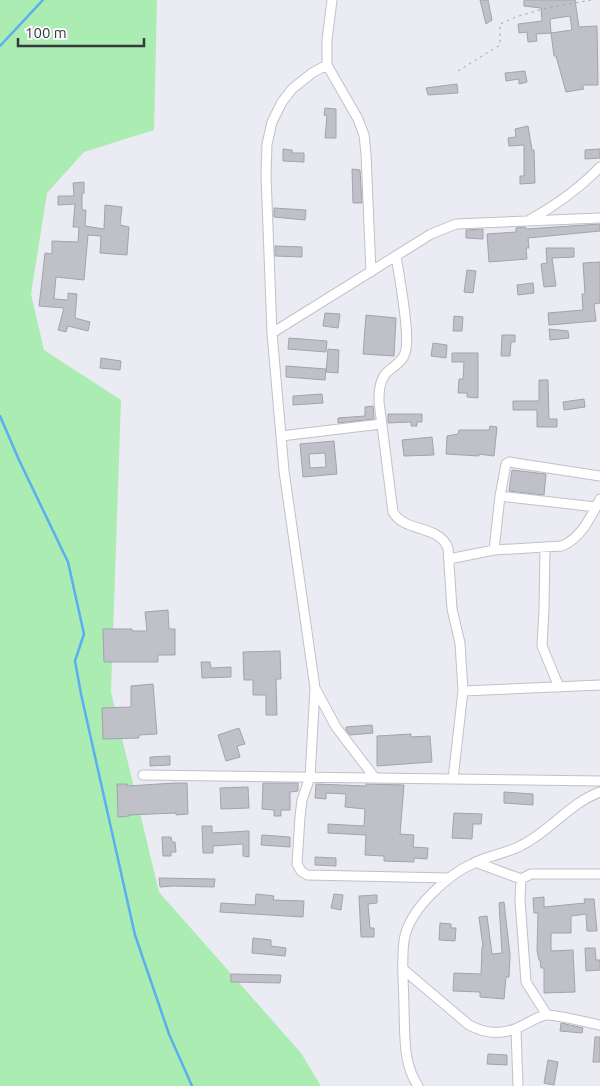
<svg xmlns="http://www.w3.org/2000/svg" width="600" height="1086" font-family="Ubuntu,sans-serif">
	<rect width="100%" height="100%" fill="#ebebf4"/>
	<!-- green -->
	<path fill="#aaecb2" d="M0 0H157L154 130 84 152 47 193 31 294 44 350 121 400 111 692 159 892 301 1053 321 1086H0Z"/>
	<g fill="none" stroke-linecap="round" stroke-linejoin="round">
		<!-- stream -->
		<path stroke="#5caef1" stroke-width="2.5" d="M0 46 43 0
			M0 416 19 460 68 562 84 634 75 661 81 694 135 935 169 1034 192 1086"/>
	</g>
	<!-- building -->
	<path fill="#c0c0c9" stroke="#a3a3ab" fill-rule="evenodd" d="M480 0H488L492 20 486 24Z
		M524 0H575L579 27 597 26 598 85H582L584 89 566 92 556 56H554L551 33 536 34 537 41 528 42 527 32 519 33 518 24 542 21 541 8 524 6ZM570 16 572 30 551 33 550 19Z
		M525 71 527 82 519 84V79L506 81 505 73Z
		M457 84 458 93 428 95 426 88Z
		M325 108 336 109V138H325L327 116 324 115Z
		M528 126 532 150H534L535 183 520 184V176H524V145L509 146 508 138 516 137 515 129Z
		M283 149 292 150V153H304V162L283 161Z
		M600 149V158L585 159V150Z
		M352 169 360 170 362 203H353Z
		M84 182V193L82 194V210H86L85 226 104 229 105 205 122 207 120 225 129 227 127 255 100 253 101 236 88 235 84 280 56 277 54 299 68 300V293L77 294 75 318 90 322 88 331 68 326 66 332 58 330 64 308 39 306 42 280 45 253 52 254V241L78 242 79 227H73L75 204 58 205V196H74L73 183Z
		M274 208 306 210 305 220 274 217Z
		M600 224V231L528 238 529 248H526L527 259 489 262 487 234 516 232V228L525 227 526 229Z
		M483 229V239L466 238V230Z
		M275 246 302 247V257L275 256Z
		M546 248H574V257L552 258 556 286 544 287 541 264 547 263Z
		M600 262V303L594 304 596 321 549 325 548 313 583 310 582 294H585L583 263Z
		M467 270 476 271 473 293 464 292Z
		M533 283 534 293 518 295 517 285Z
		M325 313 340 314 338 328 323 326Z
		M366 315 396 318 394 356 363 354Z
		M454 316 463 317 462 331H453Z
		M549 329 568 331 569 338 550 340Z
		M502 335H515V342H511L510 356H501Z
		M289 338 327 341 326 352 288 349Z
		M433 343 447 345 446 358 431 356Z
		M328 349 339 350 338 373 326 372Z
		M452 353H478V398L467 397V393H458L459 379H463L464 362H452Z
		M101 358 121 361 120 370 100 368Z
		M286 366 326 369 325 380 286 377Z
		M539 380H548L549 419H557V427H537V410H513V401H539Z
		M322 394 323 403 293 405V396Z
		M584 399 585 407 564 410 563 402Z
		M373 406 374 419 338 423V418L365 416V407Z
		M388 414H422V422H417V426H411V422L388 423Z
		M490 426 497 427 494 456 479 454V456L446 454 447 436 458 434 459 430H489Z
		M432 437 434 455 404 456 402 440Z
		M334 441 337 474 303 477 300 444ZM325 453 326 467 310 468 309 454Z
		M512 470 546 474 544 495 509 491Z
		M168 610 169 629H175V655H158V662H104L103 629H132V631H147L145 612Z
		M280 651 281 679H276L277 715H266V695H253V680H244L243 652Z
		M201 662H210L211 668 231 667V677L202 678Z
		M153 684 157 734 139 735V738L103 739 102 708 131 707V686Z
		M372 725 373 733 350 735 346 730V727Z
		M239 728 245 744 237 746 240 757 226 761 218 735Z
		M411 734V737L430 736 432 762 377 766V736Z
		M170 756V765L150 766V757Z
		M175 783H187L188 814 176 815V813L128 815 129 816 118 817 117 784H127V786Z
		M263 783H298V791L290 792V810H281V816H274V810L262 809Z
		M316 784 366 786V784L404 785 400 834 414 835 413 847 428 848 427 859 414 858V862L384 861V856L365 855 366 835 328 833V824L364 826 365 809 345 807 346 794 326 793V799L315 798Z
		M248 787 249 808 221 809 220 788Z
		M504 792 533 794V805L504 803Z
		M454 813 482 814 481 824H473L472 839 452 838Z
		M202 826H212V833L249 831V857L243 856V844L213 846V853H203Z
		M262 835 290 837V847L261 845Z
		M162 837H171L172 842H175L176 852H171V856H163Z
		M315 857 336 858V866L315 865Z
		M159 878 215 879 214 887 173 886 160 887Z
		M256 894 274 896 273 900 304 901 303 917 220 912 221 903 255 905Z
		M334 894 343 895 341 910 331 908Z
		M377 895V903L368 904 370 928H374V937H361L359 896Z
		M544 897V907L585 903 584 899H594L597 931H587L586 914 571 916V933H551V951L573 950 575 992 544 993V968H541L540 960H539L537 951 538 913H534L533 898Z
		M504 902 510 955 509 977H506L504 999 480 997V992L453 991 454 973 481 974 482 947H483L479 917 487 916 492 954 502 953 499 903Z
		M440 923 451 924V928H456L455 941 439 940Z
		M253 938 271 940V946L286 948 285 956 252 953Z
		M585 948H595L596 960H600V970L586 971Z
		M231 974 281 975 280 983 231 982Z
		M561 1023 583 1028 582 1033 560 1031Z
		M595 1037H600V1062H593Z
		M488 1054 507 1055V1065L487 1064Z
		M548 1060 558 1062 554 1085 544 1083Z"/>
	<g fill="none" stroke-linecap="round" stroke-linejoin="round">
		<!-- minor casing -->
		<g stroke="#c0c1c9" stroke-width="11">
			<path id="minor" d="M332 0 327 40V65L358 119 364 135 366 154 371 272
				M327 65 312 73 292 89 282 102 272 122 267 144 266 175 272 333 284 471 315 688 336 727 375 778
				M531 219C556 205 579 189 600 167
				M396 256C399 275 411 338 405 353 402 364 390 367 384 376 379 384 379 393 379 402L393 512C405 533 438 524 448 548L452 609 460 643 463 691 453 779
				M272 333 431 234 456 224 600 218
				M281 436 381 424
				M500 496 596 507
				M545 548 544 609 542 646 559 687
				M494 550 500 496 506 464 509 462 600 476
				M449 559 494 550 562 546C581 538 591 517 600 499
				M315 688 310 777 302 800 300 817 297 864 301 871 307 875 449 878
				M463 691 600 685
				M143 775 600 781
				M475 862 521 879 531 874H600
				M521 879 520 900 526 982 547 1015
				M404 970 469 1025C484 1033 501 1035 517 1028 527 1024 536 1017 546 1015 555 1014 589 1023 600 1025
				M516 1029 518 1086
				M418 1086C403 1064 405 1036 404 1009 404 987 401 963 404 941 408 910 448 874 476 862 491 855 508 853 522 845 550 831 570 803 600 792"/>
		</g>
		<!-- path -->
		<path stroke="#a4a4ab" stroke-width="1" stroke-dasharray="2.5 4" stroke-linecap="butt" d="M458 71 500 45V24L516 17 542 9 591 0"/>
		<!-- minor -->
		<use href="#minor" stroke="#fff" stroke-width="9"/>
	</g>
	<!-- scale -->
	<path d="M18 38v8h126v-8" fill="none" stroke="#39393d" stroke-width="2.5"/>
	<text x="25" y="38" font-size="15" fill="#39393d" stroke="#f9f9fe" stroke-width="4" paint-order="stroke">100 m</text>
</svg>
